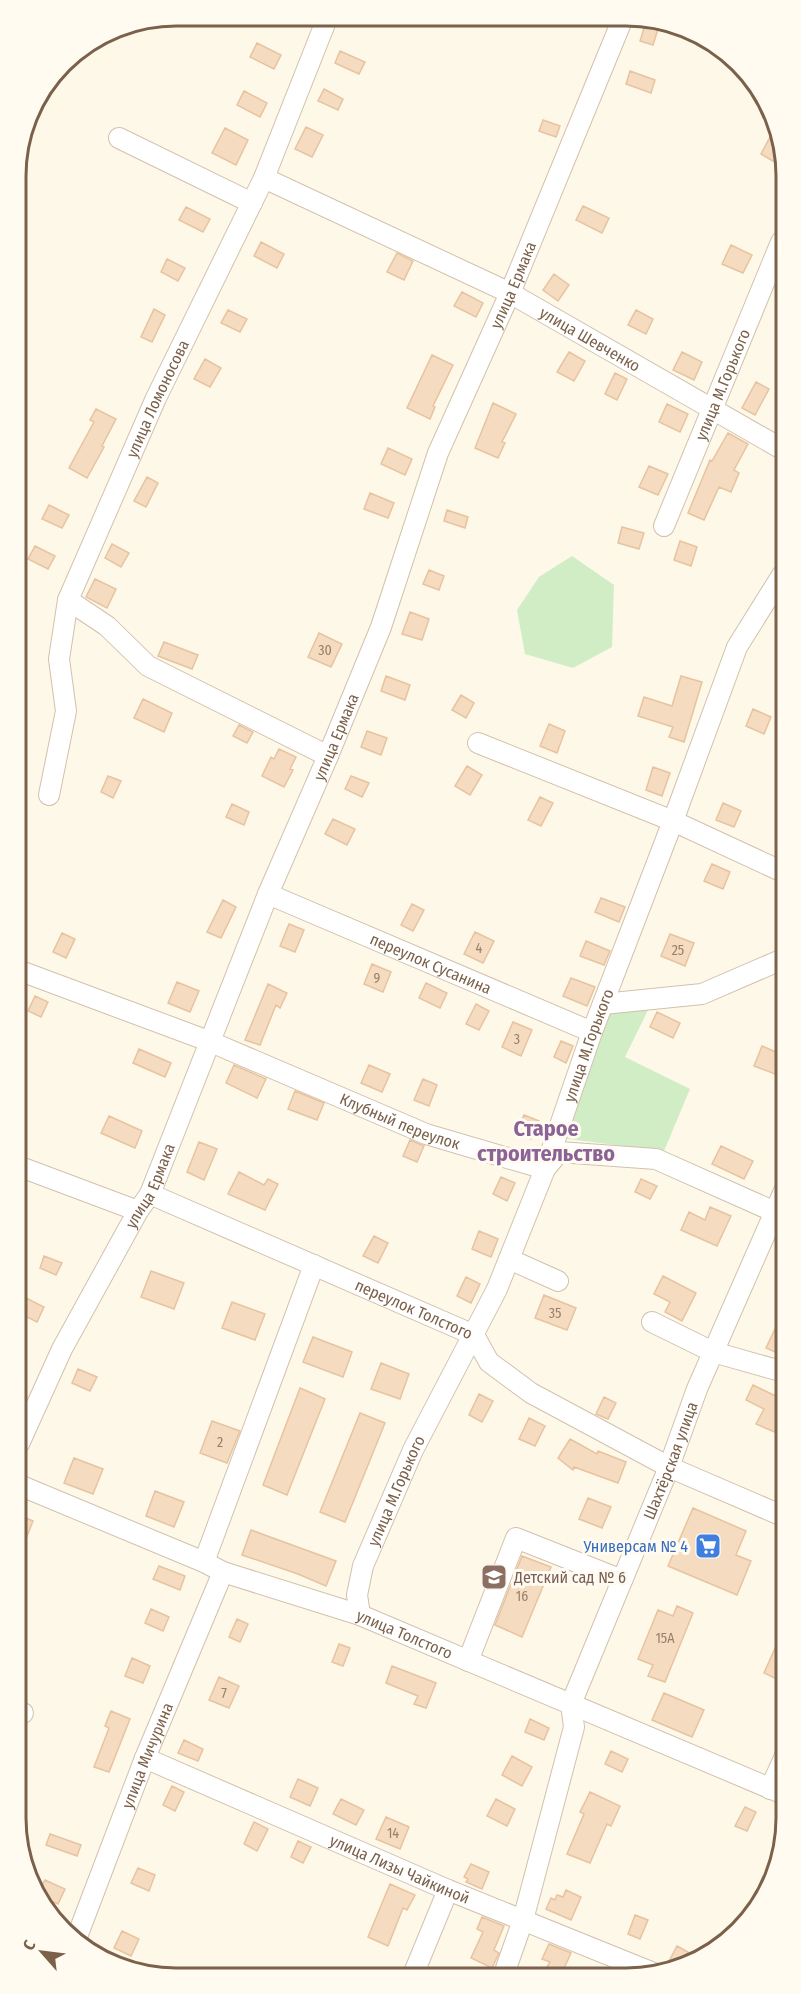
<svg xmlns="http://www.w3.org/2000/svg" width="801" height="1994" font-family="'Fira Sans Condensed',sans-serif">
	<rect width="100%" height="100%" fill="#fef8e9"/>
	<!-- green -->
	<path fill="#d1edc6" d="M572 556 614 585 612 647 573 668 525 654 517 610 539 577Z
		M650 1006 625 1057 690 1089 664 1151 560 1138 609 1012Z"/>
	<!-- building -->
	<path fill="#f5dbbf" stroke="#e8c39f" stroke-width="1.5" d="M645 25 658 29 653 45 640 41Z
		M257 43 281 55 274 69 250 57Z
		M340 51 365 62 359 74 335 63Z
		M630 71 655 80 651 93 626 84Z
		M324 89 343 99 338 110 318 101Z
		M244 91 267 103 260 117 237 105Z
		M543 120 560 126 556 137 539 131Z
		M306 127 323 135 312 157 295 149Z
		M225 128 248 140 236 165 212 153Z
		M770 137 781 143V166L761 154Z
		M583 206 609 218 602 233 576 220Z
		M186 207 210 219 203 232 179 220Z
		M261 242 284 254 277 268 254 256Z
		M731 245 752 255 743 273 722 264Z
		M397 253 413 261 404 280 387 272Z
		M167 259 185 268 178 281 161 272Z
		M554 274 569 285 558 301 543 290Z
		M462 292 483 303 476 317 454 306Z
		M154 309 165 315 152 342 141 337Z
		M228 310 247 319 240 332 221 323Z
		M636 310 653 319 646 334 628 325Z
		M569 352 585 361 574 381 557 372Z
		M682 352 702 362 694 380 673 370Z
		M432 355 453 365 433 406 435 407 430 419 407 408Z
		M205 359 221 368 210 387 194 379Z
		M615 373 627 379 617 400 605 394Z
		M756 382 769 389 755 415 742 408Z
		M493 403 516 414 502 442 505 443 498 458 475 448Z
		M667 404 688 414 680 432 659 422Z
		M96 409 116 419 102 446 104 447 87 478 69 468 94 422 90 420Z
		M728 433 748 444 734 470 739 473 731 492 719 487 704 520 688 513 710 460 712 461Z
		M388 448 412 459 405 475 381 464Z
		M649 466 668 474 658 495 639 487Z
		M147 477 158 483 146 507 134 501Z
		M370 493 394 503 388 518 364 509Z
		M49 505 69 515 62 528 42 519Z
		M447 510 468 517 465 528 444 521Z
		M622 527 644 533 639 549 618 543Z
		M680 541 697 547 691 566 674 560Z
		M112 544 129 553 121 567 105 558Z
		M35 546 55 556 48 569 28 559Z
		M429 570 444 576 439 590 423 584Z
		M95 579 116 589 107 608 86 597Z
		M410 612 429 619 422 640 402 634Z
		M319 633 342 644 331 667 308 657Z
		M164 642 198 655 192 669 158 656Z
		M386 676 410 685 405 700 381 691Z
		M681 676 702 682 684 742 669 737 673 727 638 716 644 697 672 706Z
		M461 695 474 703 466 718 452 710Z
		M143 699 172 713 164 732 134 718Z
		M753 709 771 717 764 734 746 726Z
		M549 724 565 731 557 753 540 746Z
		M239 725 253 732 247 743 233 736Z
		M367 731 387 738 381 755 361 747Z
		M279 749 296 757 290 769 293 770 284 787 262 776 271 757 274 759Z
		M467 766 482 775 470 795 455 786Z
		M653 767 670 773 662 796 646 790Z
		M108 776 121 781 113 798 101 792Z
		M351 776 369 783 362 797 345 789Z
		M540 797 553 803 541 826 528 820Z
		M723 803 741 811 734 827 716 820Z
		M232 804 249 812 244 825 226 817Z
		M333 819 355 829 347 845 325 834Z
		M712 864 730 872 723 889 704 881Z
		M601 898 625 907 619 922 595 912Z
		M223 900 236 907 221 938 207 932Z
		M412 904 424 910 413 931 401 925Z
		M289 924 304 930 295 952 280 946Z
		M475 932 494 941 483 963 464 954Z
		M62 933 75 939 66 958 53 952Z
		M670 934 694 943 685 966 661 956Z
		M586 941 610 951 604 965 580 956Z
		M372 964 391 972 383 992 364 984Z
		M571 978 595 987 587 1006 563 996Z
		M177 982 199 991 190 1012 168 1003Z
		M426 983 447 993 440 1008 419 998Z
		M268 984 287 993 280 1008 276 1005 260 1045 245 1040Z
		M35 996 48 1002 41 1017 28 1011Z
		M476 1004 489 1011 479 1030 466 1024Z
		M657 1012 680 1023 673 1038 650 1027Z
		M513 1022 532 1030 521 1056 502 1047Z
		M561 1041 573 1046 566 1063 554 1057Z
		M762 1046 783 1055V1077L754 1066Z
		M139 1049 171 1063 165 1077 133 1063Z
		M234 1065 266 1079 257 1098 226 1083Z
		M369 1065 390 1074 382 1092 361 1083Z
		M423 1079 437 1085 429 1106 414 1100Z
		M295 1091 324 1103 317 1120 288 1109Z
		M524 1115 539 1121 531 1139 516 1133Z
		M109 1116 142 1131 135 1148 101 1133Z
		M410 1140 424 1146 417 1162 403 1156Z
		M199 1142 217 1149 204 1180 187 1172Z
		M721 1146 753 1161 744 1179 712 1164Z
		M239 1172 264 1185 268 1179 278 1184 265 1210 228 1194Z
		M501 1177 515 1183 507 1201 493 1194Z
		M641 1179 657 1186 650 1199 635 1192Z
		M710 1207 731 1216 717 1246 681 1230 689 1212 705 1220Z
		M479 1231 498 1239 491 1257 472 1249Z
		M374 1236 388 1243 378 1263 363 1256Z
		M44 1256 62 1263 56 1275 40 1268Z
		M151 1271 184 1283 174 1309 141 1297Z
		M663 1276 696 1293 682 1321 665 1312 670 1302 654 1294Z
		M466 1277 480 1284 471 1303 457 1296Z
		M544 1295 576 1308 567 1330 535 1318Z
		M26 1298 44 1307 37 1322 19 1313Z
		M232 1302 265 1314 255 1340 222 1328Z
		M775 1329 784 1333V1356L766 1348Z
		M313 1337 352 1352 343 1377 303 1362Z
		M381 1363 409 1374 400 1399 371 1389Z
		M78 1369 97 1377 90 1391 72 1383Z
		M753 1385 784 1400V1418L777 1433 756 1424 764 1409 746 1400Z
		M300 1388 325 1399 287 1495 263 1485Z
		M479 1394 493 1401 482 1422 469 1415Z
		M604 1397 616 1403 608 1419 596 1414Z
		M360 1413 385 1423 345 1522 320 1512Z
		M529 1418 545 1426 535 1446 519 1439Z
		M212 1421 240 1431 227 1463 200 1453Z
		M570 1439 597 1454 598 1451 626 1462 618 1483 574 1467 573 1470 558 1458Z
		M74 1458 103 1469 93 1494 64 1483Z
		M155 1491 184 1502 174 1527 146 1516Z
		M588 1498 611 1507 602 1528 579 1519Z
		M693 1508 746 1531 736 1555 751 1561 737 1595 668 1566Z
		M19 1515 33 1521 20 1554H19Z
		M251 1530 336 1561 326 1586 298 1574 242 1555Z
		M522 1556 551 1567 522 1637 495 1625Z
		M159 1566 185 1576 180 1590 153 1579Z
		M677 1606 693 1613 665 1682 648 1676 653 1665 638 1659 658 1610 673 1616Z
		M151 1609 169 1617 163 1631 145 1623Z
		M237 1619 248 1624 240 1642 229 1637Z
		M785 1626V1683L764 1673Z
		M339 1644 350 1648 343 1666 332 1662Z
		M132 1658 150 1666 143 1683 125 1676Z
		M392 1666 436 1683 426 1708 414 1704 418 1696 386 1683Z
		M219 1677 239 1686 229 1708 209 1700Z
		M664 1693 704 1710 692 1737 652 1720Z
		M111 1711 130 1719 109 1772 94 1767 109 1728 105 1726Z
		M530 1719 549 1728 544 1740 525 1732Z
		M184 1740 203 1749 198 1761 178 1753Z
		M611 1751 628 1759 622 1772 605 1764Z
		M512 1756 532 1767 522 1786 502 1775Z
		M298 1779 318 1788 310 1806 290 1797Z
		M172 1786 184 1792 175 1811 163 1805Z
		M590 1792 620 1806 611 1826 607 1824 590 1863 567 1854 584 1814 580 1812Z
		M341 1799 364 1810 356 1825 333 1814Z
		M496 1799 515 1809 507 1826 487 1816Z
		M745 1807 756 1812 747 1831 735 1826Z
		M386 1817 409 1827 400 1849 376 1839Z
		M254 1822 268 1829 257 1851 244 1844Z
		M50 1834 81 1845 77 1856 46 1845Z
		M298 1841 311 1847 303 1863 291 1857Z
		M471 1864 489 1872 482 1889 466 1882 468 1879 464 1877Z
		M138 1868 155 1875 149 1891 131 1883Z
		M45 1880 65 1889 58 1904 44 1898 39 1891Z
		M390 1884 415 1895 407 1910 403 1908 388 1946 368 1937Z
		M566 1890 581 1897 571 1920 546 1909 551 1898 555 1900 557 1895 563 1897Z
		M635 1915 648 1920 640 1939 628 1934Z
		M482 1917 504 1926 494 1950 499 1953 492 1968 471 1958 483 1932 477 1929Z
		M122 1931 139 1939 131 1956 114 1948Z
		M549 1944 571 1953 562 1973 547 1967 550 1962 542 1959Z
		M677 1946 688 1952 682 1964 676 1968 668 1963Z"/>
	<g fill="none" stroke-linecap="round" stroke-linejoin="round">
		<!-- minor casing -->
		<g stroke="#d2c1ad" stroke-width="22">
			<g id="minor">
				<path d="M119 138 252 203"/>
				<path id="s1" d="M264 178 510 293 782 449"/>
				<path id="s2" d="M664 526 781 242"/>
				<path d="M68 600 107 626 148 666 328 756"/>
				<path d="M478 743 673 821 783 872"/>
				<path id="s3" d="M49 795 66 711 59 659 68 600 156 398 264 178 328 16"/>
				<path id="s4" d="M268 894 592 1032"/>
				<path id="s5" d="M18 970 211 1042 426 1134 545 1169 559 1152 656 1159 784 1216"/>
				<path d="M603 1004 702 994 783 959"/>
				<path d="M18 1166 138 1211"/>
				<path id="s6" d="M150 1194 474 1335 489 1362 531 1393 669 1467 785 1517"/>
				<path d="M509 1259 558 1281"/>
				<path d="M652 1322 713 1352 784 1372"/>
				<path id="s7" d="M19 1444 62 1349 138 1211 150 1194 268 894 328 756 381 627 438 453 510 293 623 18"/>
				<path id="s8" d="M19 1485 204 1562 223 1572 360 1615 786 1795"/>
				<path d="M204 1562 314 1265"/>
				<path id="s9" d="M360 1615 357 1595 363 1566 413 1450 497 1289 545 1169 592 1032 673 821 737 647 782 575"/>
				<path d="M468 1661 516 1538 622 1580"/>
				<path d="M20 1712 23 1713"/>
				<path id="s10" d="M145 1758 448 1890 656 1974"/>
				<path d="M770 1789 785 1756"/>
				<path id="s11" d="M75 1942 145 1758 223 1572"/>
				<path id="s12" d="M504 1974 523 1920 574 1727 571 1704 669 1467 697 1389 784 1191"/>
				<path d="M413 1975 448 1890"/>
			</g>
		</g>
		<!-- minor -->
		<use href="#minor" stroke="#fff" stroke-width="20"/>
	</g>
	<!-- icons -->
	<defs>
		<g id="supermarket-square" transform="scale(1.35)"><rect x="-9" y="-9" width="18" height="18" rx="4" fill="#3f7fe0" stroke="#fffbf1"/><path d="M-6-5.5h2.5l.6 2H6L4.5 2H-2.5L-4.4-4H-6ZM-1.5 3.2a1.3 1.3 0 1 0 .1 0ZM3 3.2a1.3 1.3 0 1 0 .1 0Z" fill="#fff"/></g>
		<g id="school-square" transform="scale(1.35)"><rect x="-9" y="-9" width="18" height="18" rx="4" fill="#8d6e63" stroke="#fffbf1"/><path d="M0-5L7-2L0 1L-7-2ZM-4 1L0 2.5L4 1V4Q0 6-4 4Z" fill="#fff"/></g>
	</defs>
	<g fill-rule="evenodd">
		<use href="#supermarket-square" x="708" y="1546"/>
		<use href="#school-square" x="494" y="1577"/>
	</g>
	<g text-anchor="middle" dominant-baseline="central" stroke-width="6" stroke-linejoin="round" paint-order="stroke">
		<!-- number labels -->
		<g font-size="14" fill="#9a8067">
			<text x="325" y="650">30</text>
			<text x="479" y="948">4</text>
			<text x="678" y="950">25</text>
			<text x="377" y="978">9</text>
			<text x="517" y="1039">3</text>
			<text x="555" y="1313">35</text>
			<text x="220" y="1442">2</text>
			<text x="522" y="1596">16</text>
			<text x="665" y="1638">15А</text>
			<text x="224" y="1693">7</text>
			<text x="393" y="1833">14</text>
		</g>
		<!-- street labels -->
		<g font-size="16" fill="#7b614a" stroke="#fffbf1">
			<text stroke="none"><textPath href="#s7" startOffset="1262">улица Ермака</textPath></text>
			<text stroke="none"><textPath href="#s1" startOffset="364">улица Шевченко</textPath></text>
			<text stroke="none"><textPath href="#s2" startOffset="153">улица М.Горького</textPath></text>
			<text stroke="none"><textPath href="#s3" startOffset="418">улица Ломоносова</textPath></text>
			<text stroke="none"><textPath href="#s7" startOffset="776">улица Ермака</textPath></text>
			<text stroke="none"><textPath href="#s4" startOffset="177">переулок Сусанина</textPath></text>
			<text stroke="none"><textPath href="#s9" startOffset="618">улица М.Горького</textPath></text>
			<text stroke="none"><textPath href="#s5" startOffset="411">Клубный переулок</textPath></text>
			<text stroke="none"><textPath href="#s7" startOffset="290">улица Ермака</textPath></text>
			<text stroke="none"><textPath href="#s6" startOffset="288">переулок Толстого</textPath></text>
			<text stroke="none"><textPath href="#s12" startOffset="543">Шахтёрская улица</textPath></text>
			<text stroke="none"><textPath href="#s9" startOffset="132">улица М.Горького</textPath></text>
			<text stroke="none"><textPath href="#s8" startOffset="414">улица Толстого</textPath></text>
			<text stroke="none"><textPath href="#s11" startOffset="200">улица Мичурина</textPath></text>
			<text stroke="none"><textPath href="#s10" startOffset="278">улица Лизы Чайкиной</textPath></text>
		</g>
		<!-- shop labels -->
		<g font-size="16" fill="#366cbe" stroke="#fffbf1" text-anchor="end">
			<text x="688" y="1546">Универсам № 4</text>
		</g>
		<!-- education labels -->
		<g font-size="16" fill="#785e54" stroke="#fffbf1" text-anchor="start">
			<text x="514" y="1577">Детский сад № 6</text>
		</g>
		<!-- district labels -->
		<g font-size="22" font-weight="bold" fill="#8b6396" stroke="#fffbf1">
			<text x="546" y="1128">Старое<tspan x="546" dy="25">строительство</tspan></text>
		</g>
	</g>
	<!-- crop -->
	<path d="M0 0H801V1994H0ZM176 26H626A150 150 0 0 1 776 176V1818A150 150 0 0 1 626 1968H176A150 150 0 0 1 26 1818V176A150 150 0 0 1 176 26Z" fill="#fffbf1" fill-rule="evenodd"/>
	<path fill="none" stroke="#7b614a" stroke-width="3" d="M176 26H626A150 150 0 0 1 776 176V1818A150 150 0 0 1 626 1968H176A150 150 0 0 1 26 1818V176A150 150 0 0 1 176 26Z"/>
	<!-- north arrow -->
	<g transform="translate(42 1952) rotate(298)" stroke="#fffbf1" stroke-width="4.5" paint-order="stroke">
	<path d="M0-4.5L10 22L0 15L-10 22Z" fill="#7b614a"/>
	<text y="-9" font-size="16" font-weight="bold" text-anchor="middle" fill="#7b614a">С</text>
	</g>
</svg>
